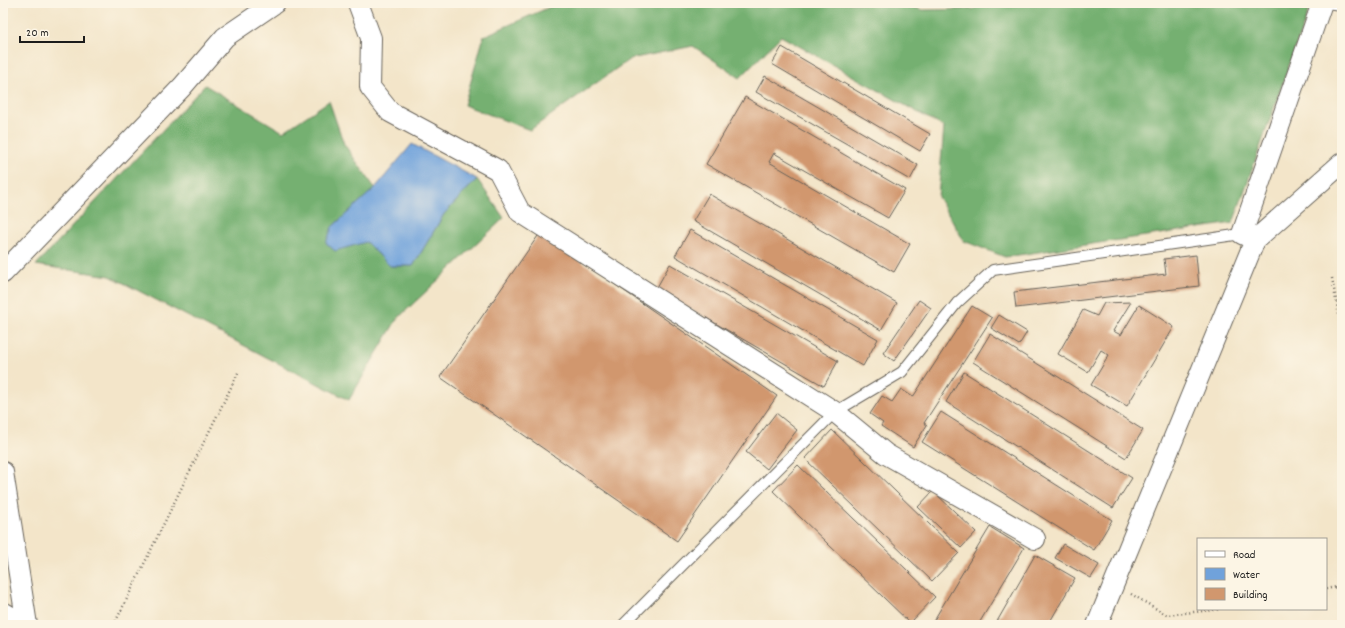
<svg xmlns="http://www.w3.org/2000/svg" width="1345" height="628" font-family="Dekko,sans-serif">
	<rect width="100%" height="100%" fill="#fcf5e5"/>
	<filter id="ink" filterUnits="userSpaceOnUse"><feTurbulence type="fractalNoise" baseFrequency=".025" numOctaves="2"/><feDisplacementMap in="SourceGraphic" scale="8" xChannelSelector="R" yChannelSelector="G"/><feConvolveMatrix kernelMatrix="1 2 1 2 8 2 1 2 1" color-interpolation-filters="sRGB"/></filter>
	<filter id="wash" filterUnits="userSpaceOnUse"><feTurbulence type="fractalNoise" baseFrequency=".012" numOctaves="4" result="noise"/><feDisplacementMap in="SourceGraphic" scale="16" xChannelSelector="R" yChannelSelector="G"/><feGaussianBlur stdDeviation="0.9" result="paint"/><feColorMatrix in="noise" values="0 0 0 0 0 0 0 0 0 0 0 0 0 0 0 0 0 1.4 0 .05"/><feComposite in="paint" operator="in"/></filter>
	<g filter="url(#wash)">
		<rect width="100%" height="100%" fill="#f3e5c9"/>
		<!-- forest -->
		<path fill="#74b071" stroke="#486646" d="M585 3H899L922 10 974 9 980 3 1311 4 1233 223 1005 257 964 241 938 197 944 127 781 36 740 78 693 46 630 59 530 130 464 105 484 36 552 6Z
			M205 85 283 132 329 101 344 144 375 188 332 227 366 242 390 266H413L444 214 477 179 504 218 397 319 349 400 110 276 36 265Z"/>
		<!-- water -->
		<path fill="#70a2db" stroke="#465f7c" d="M412 144 477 179 444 214 413 266H390L366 242 335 251 326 243 332 227 375 188Z"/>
		<g id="blocks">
			<!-- building -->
			<path fill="#d1976e" d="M782 47 930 134 920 151 772 64Z
				M765 76 918 165 910 180 756 92Z
				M745 97 905 190 888 218 774 153 769 162 910 244 894 272 706 164Z
				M709 194 897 303 881 330 693 221Z
				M690 230 878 339 863 366 675 256Z
				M540 233 777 396 677 541 440 377Z
				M1196 255 1199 286 1016 308 1014 292 1166 274 1164 259Z
				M670 264 838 361 824 386 656 289Z
				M919 300 931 308 894 361 883 353Z
				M1131 302 1113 331 1121 335 1139 305 1174 327 1127 406 1091 385 1109 355 1101 350 1088 372 1058 354 1083 310 1097 316 1104 303Z
				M972 306 992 318 924 423 927 425 913 447 881 426 883 423 870 414 882 396 892 402 901 389 913 397Z
				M999 315 1027 332 1019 345 991 328Z
				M990 334 1143 430 1126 458 973 362Z
				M964 372 1132 478 1113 508 946 402Z
				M941 412 1112 520 1094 550 922 442Z
				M776 413 797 430 767 469 746 452Z
				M832 430 959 553 932 581 805 459Z
				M798 465 935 597 910 623 773 491Z
				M933 491 976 532 961 548 918 507Z
				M990 527 1024 548 978 625H931Z
				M1063 544 1099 565 1091 578 1055 558Z
				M1035 555 1075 578 1048 625H995Z"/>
		</g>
	</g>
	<g filter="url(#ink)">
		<use href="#blocks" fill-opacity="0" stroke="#676259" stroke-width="1"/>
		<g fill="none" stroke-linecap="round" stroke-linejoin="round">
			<!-- service casing -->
			<g stroke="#676259" stroke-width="12">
				<path id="service" d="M1325 3 1342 5
					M623 625 835 412 902 372 957 303 993 270 1242 234"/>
			</g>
			<!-- minor casing -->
			<g stroke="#676259" stroke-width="22">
				<path id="minor" d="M358 3 371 38 370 87 390 112 498 170 520 212 835 412 886 454 1035 539
					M1255 240 1242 234 1322 3
					M3 273 182 87 225 37 275 3
					M3 472 27 625
					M3 612 25 625
					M1097 625 1255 240 1342 163"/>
			</g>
			<!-- path -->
			<path stroke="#676259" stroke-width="2.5" stroke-dasharray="1 3" stroke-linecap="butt" d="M1332 278 1342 332
				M1326 589 1342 586
				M1131 594 1167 615 1221 609
				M114 625 239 371"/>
			<!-- service -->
			<use href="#service" stroke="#fff" stroke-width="10"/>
			<!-- minor -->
			<use href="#minor" stroke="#fff" stroke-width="20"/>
		</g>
	</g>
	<!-- margin -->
	<rect width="1345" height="628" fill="none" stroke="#fcf5e5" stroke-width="16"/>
	<!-- legend -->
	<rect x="1197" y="538" width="130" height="72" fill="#fcf5e5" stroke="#a29e95"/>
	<rect x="1205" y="551" width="20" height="6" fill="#ffffff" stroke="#a29e95"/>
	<text x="1233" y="558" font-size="12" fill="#1c1c1c">Road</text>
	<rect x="1205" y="568" width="20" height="12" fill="#70a2db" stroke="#a29e95"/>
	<text x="1233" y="578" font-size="12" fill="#1c1c1c">Water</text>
	<rect x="1205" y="588" width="20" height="12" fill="#d1976e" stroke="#a29e95"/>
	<text x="1233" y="598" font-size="12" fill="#1c1c1c">Building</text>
	<!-- scale -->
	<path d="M20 36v6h64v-6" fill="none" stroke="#1c1c1c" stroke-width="2"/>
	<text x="26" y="36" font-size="12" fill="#1c1c1c" stroke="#fcf5e5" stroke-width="3" paint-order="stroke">20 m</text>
</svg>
